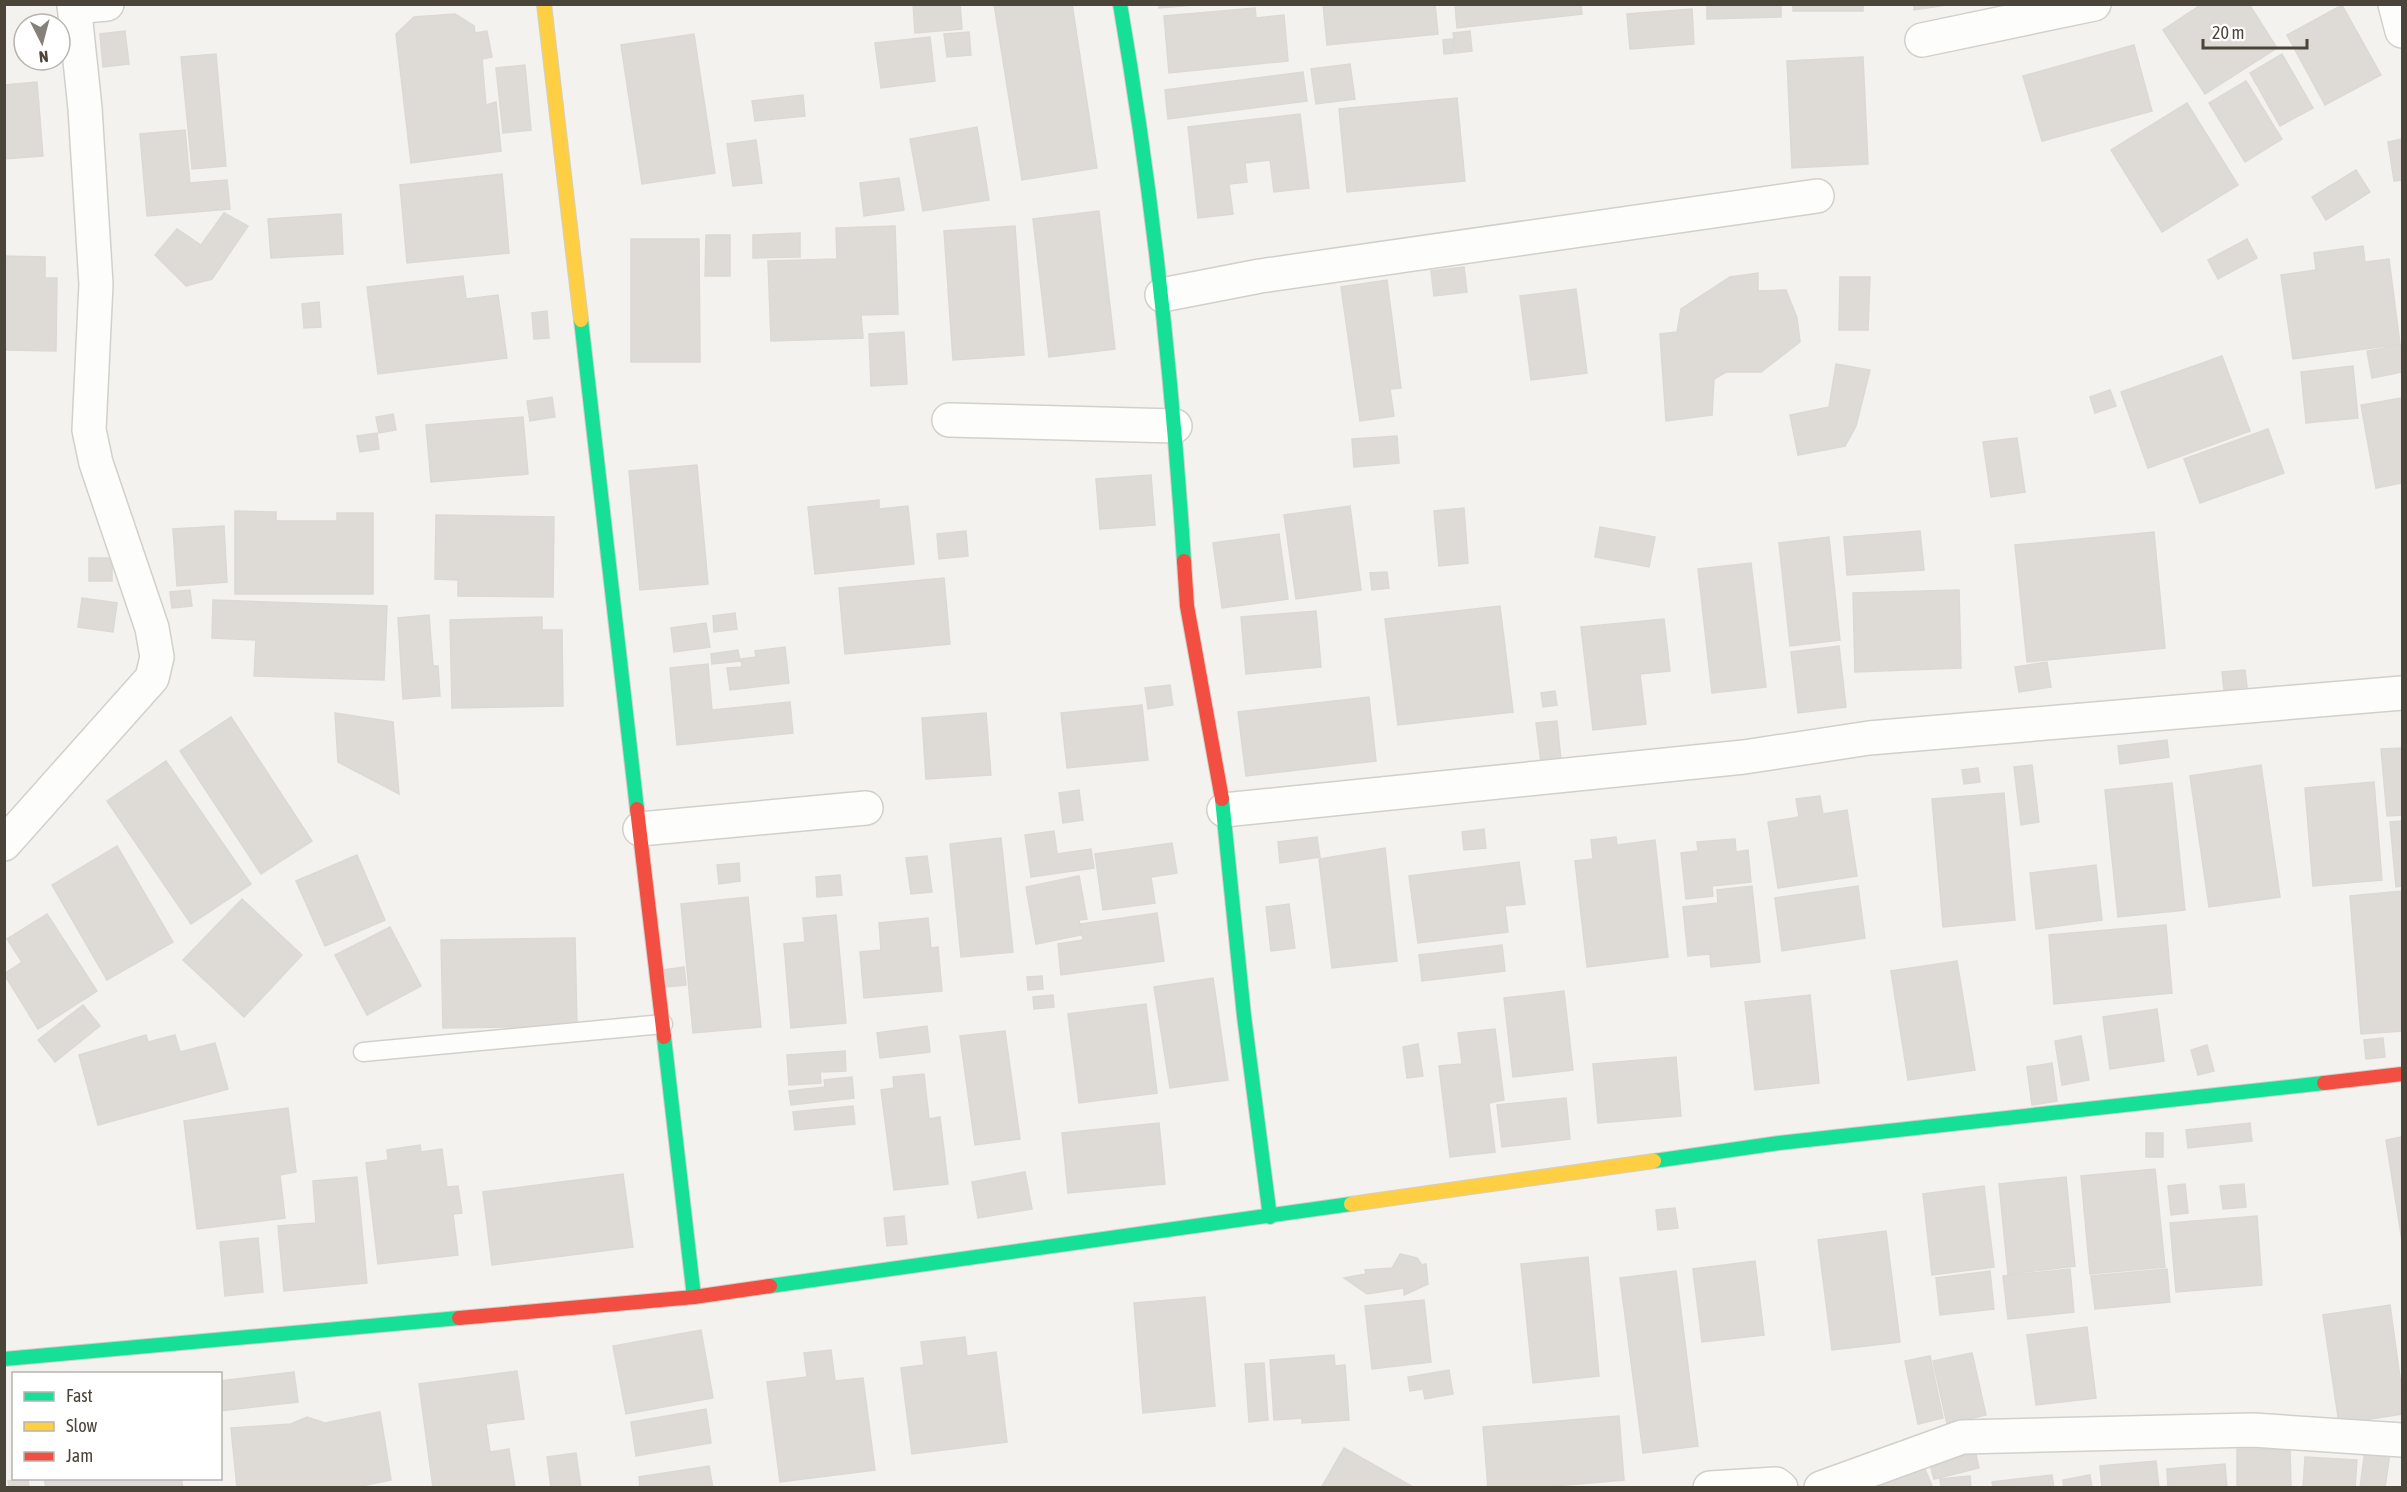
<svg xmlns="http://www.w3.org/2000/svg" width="2407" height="1492" font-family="'Asap Condensed',sans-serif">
	<rect width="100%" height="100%" fill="#f4f2ee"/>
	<!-- building -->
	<path fill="#dedbd6" stroke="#dcd9d4" stroke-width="1.5" d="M913 4H960L962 29 915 33Z
		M994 4H1072L1097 168 1022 180Z
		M1159 4H1207L1159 8Z
		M1323 4H1435L1438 34 1327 45Z
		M1455 4H1581L1582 14 1457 28Z
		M1707 4H1781V17L1707 19Z
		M1793 4H1863V11H1793Z
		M1914 4H1954L1914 10Z
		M2202 4H2249L2277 48 2205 94 2163 30Z
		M2342 5 2381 75 2325 105 2287 35Z
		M1255 8 1256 18 1284 15 1288 61 1169 73 1164 16Z
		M1692 9 1694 44 1630 49 1627 14Z
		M455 14 474 26 475 33 487 31 492 57 482 59 486 105 496 102 501 151 411 163 396 34 414 17Z
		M125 31 129 64 103 67 100 34Z
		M1470 31 1472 51 1456 53 1453 33Z
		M969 32 971 55 947 57 944 34Z
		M694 34 715 173 642 184 621 45Z
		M930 37 935 81 881 88 875 43Z
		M1453 39 1454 53 1444 54 1443 40Z
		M2134 45 2152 111 2042 141 2023 76Z
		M216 54 226 166 192 169 181 57Z
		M2282 54 2313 108 2280 126 2250 73Z
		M1863 57 1868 164 1792 168 1787 61Z
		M1350 64 1355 99 1316 104 1311 69Z
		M525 65 531 130 503 133 496 68Z
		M1303 72 1307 101 1168 119 1165 90Z
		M2246 81 2282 139 2245 162 2209 103Z
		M37 82 43 156 4 159V85Z
		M803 95 805 116 755 121 752 101Z
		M1457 98 1465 181 1347 192 1339 109Z
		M2187 103 2238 185 2162 232 2111 150Z
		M1300 114 1309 188 1274 192 1270 160 1245 163 1247 182 1229 184 1233 214 1198 218 1188 127Z
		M977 127 989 200 923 211 910 139Z
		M185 130 190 183 227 180 230 209 147 216 140 134Z
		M2402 139V180L2394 181 2388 142Z
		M756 140 762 183 733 186 727 144Z
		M2356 170 2370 192 2326 220 2312 197Z
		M502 174 509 253 407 263 400 185Z
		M899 178 904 210 864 216 860 183Z
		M1099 211 1115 349 1049 357 1033 219Z
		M224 213 248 226 212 279 186 286 155 255 177 229 201 245Z
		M341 214 343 254 271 258 268 219Z
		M895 226 898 314 861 315 863 338 771 341 768 261 837 259 836 228Z
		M1015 226 1024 355 953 360 944 231Z
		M800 233V257L753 258V235Z
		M706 235H730V276H705Z
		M631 239H699L700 362H631Z
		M2247 239 2257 258 2218 279 2208 260Z
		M2363 246 2365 262 2389 259 2400 344 2293 359 2281 275 2316 270 2314 253Z
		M4 256 45 257V278H57L56 351 4 350Z
		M1464 267 1467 292 1434 296 1431 271Z
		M1758 273V291L1786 290 1797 318 1800 342 1761 372H1726L1714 379 1712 415 1666 421 1660 334 1677 332 1681 309 1730 277Z
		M463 276 466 299 498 295 507 358 378 374 367 287Z
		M1840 277H1870L1868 330H1839Z
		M1387 280 1401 388 1390 389 1394 416 1360 421 1341 287Z
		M1576 289 1587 373 1531 380 1520 296Z
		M319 302 321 327 304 328 302 304Z
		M547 311 549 338 534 339 532 313Z
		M904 332 907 384 871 386 869 334Z
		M2402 345V372L2372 378 2367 351Z
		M2222 356 2250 431 2148 468 2121 392Z
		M1836 364 1870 370 1856 426 1845 446 1798 455 1790 415 1829 407Z
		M2353 366 2358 418 2306 423 2301 372Z
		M2110 390 2116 406 2095 413 2090 397Z
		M552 397 555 417 530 421 527 401Z
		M2402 398V483L2376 488 2361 405Z
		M393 414 396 430 379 433 376 417Z
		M523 417 528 474 431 482 426 425Z
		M2268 429 2284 473 2200 503 2184 459Z
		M377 433 379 449 360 452 357 436Z
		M1397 436 1399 463 1354 467 1352 439Z
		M2017 438 2025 492 1991 497 1983 442Z
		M697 465 708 584 640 590 629 471Z
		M1151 475 1155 525 1100 529 1096 479Z
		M879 500V509L908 506 914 564 815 574 808 507Z
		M1350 506 1361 590 1296 599 1284 515Z
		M1464 508 1468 563 1439 566 1434 511Z
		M235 511 276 512V521H337V513H373V594H235Z
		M436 515 554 517 553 597 458 596V580L435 579Z
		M224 526 227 582 177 586 173 529Z
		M1600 527 1655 537 1649 567 1595 557Z
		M966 531 968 556 939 559 937 534Z
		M1920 531 1924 570 1847 575 1844 537Z
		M2154 532 2165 648 2027 662 2015 545Z
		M1279 534 1288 599 1222 608 1213 543Z
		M1829 537 1840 640 1790 646 1779 543Z
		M89 558H112V581H89Z
		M1751 563 1766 687 1712 693 1698 569Z
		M1387 572 1389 588 1372 590 1370 573Z
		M944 578 950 644 845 654 839 588Z
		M190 590 192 606 172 608 170 592Z
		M1959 590 1961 668 1855 672 1853 593Z
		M82 598 117 603 113 632 78 627Z
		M213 600 387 606 384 680 254 676 256 640 212 638Z
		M1500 606 1513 712 1398 725 1385 619Z
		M1316 611 1321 667 1246 674 1241 617Z
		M735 613 737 629 714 632 713 616Z
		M429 615 433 666H438L440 696 403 699 398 618Z
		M542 617V630H562L563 706 452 708 450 620Z
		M1664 619 1670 671 1640 674 1646 724 1593 730 1581 627Z
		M706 623 710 647 674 652 671 628Z
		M1839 646 1846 707 1798 713 1791 652Z
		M785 647 789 683 730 690 727 668 742 667 741 659 756 657 755 651Z
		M738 650 740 661 712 664 711 654Z
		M2047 662 2051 687 2019 692 2015 667Z
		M708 664 712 710 790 702 793 733 677 745 670 668Z
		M2245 670 2247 687 2224 690 2222 672Z
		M1170 685 1173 705 1148 709 1145 688Z
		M1555 691 1557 705 1543 707 1541 693Z
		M1369 697 1376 761 1246 776 1238 712Z
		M1142 705 1148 760 1067 768 1061 713Z
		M335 713 393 722 399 794 338 762Z
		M986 713 991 775 926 779 922 718Z
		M231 717 312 841 261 874 180 751Z
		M1557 721 1561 760 1541 763 1536 723Z
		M2167 740 2169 757 2120 764 2118 746Z
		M2402 748V815L2387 816 2381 749Z
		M166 761 251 884 191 924 107 801Z
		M2032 765 2039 822 2021 825 2014 767Z
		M2261 765 2280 897 2209 907 2190 776Z
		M1978 768 1980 782 1964 784 1962 770Z
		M2374 782 2382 880 2313 886 2305 788Z
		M2172 783 2185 910 2118 917 2105 790Z
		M1079 790 1083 820 1063 823 1059 793Z
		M2004 793 2015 920 1943 927 1932 799Z
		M1820 796 1823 814 1847 810 1857 876 1778 888 1768 822 1799 817 1796 799Z
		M2402 821V886L2396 887 2390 822Z
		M1484 829 1486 848 1464 850 1462 832Z
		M1054 831 1057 854 1091 849 1094 868 1031 877 1025 835Z
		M1317 837 1320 857 1280 863 1278 842Z
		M1616 837 1617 845 1655 840 1668 957 1587 967 1575 861 1593 859 1591 840Z
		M1001 838 1013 952 961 957 950 844Z
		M1735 839 1736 852 1748 850 1751 882 1712 886 1713 896 1686 899 1681 853 1698 851 1697 842Z
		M1172 843 1177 873 1151 877 1155 903 1103 910 1095 854Z
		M117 846 173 942 107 980 52 885Z
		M1385 848 1397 961 1332 968 1319 859Z
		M357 855 385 920 325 946 296 881Z
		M927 856 932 892 911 894 906 858Z
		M1519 862 1525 904 1505 906 1508 932 1418 943 1409 876Z
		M739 863 740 881 719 884 717 865Z
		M2096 865 2102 920 2036 929 2030 873Z
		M840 875 842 895 817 897 816 877Z
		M1079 876 1087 919 1079 920 1081 935 1036 944 1026 887Z
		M1752 886 1760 962 1711 967 1710 954 1688 956 1683 907 1718 903 1717 890Z
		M1858 886 1865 938 1782 951 1775 898Z
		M2402 891V1031L2361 1034 2350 896Z
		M748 897 761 1027 693 1033 681 904Z
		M242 899 302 955 244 1017 183 960Z
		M1289 904 1295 948 1271 951 1266 907Z
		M1157 913 1164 961 1061 975 1058 944 1083 940 1081 924Z
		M47 914 97 991 38 1029 4 974 22 962 7 939Z
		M836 915 846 1023 791 1028 784 944 805 942 803 918Z
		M928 918 931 948 938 947 942 991 864 998 860 952 881 950 879 923Z
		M2166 925 2172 993 2054 1004 2049 935Z
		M390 927 421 986 367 1015 335 955Z
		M575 938 577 1026 443 1028 441 940Z
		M1502 945 1505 971 1422 981 1419 955Z
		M1957 961 1975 1070 1908 1080 1891 971Z
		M684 967 686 985 665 987 663 970Z
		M1042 976 1043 989 1028 990 1027 977Z
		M1213 978 1228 1080 1170 1088 1154 987Z
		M1564 991 1573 1070 1513 1077 1504 998Z
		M1053 995 1054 1007 1034 1009 1033 997Z
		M1810 995 1819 1083 1755 1090 1745 1002Z
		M1146 1004 1157 1093 1079 1103 1068 1014Z
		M83 1005 100 1026 55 1062 38 1040Z
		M2157 1009 2164 1061 2110 1069 2103 1017Z
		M927 1026 930 1052 880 1058 877 1033Z
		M1495 1029 1504 1100 1489 1103 1495 1152 1450 1157 1439 1066 1462 1064 1458 1033Z
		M1005 1031 1020 1139 975 1145 960 1036Z
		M146 1035 148 1042 175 1035 180 1052 215 1043 228 1089 98 1125 79 1055Z
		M2081 1036 2089 1080 2062 1085 2055 1041Z
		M2383 1038 2385 1057 2366 1059 2364 1040Z
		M1418 1044 1423 1076 1407 1078 1403 1047Z
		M2207 1045 2214 1071 2198 1075 2191 1050Z
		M845 1051 846 1071 820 1072 821 1083 789 1085 787 1055Z
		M1676 1057 1681 1116 1598 1123 1593 1064Z
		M2052 1063 2057 1101 2032 1105 2027 1067Z
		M924 1074 929 1119 940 1117 948 1184 894 1190 881 1090 894 1088 893 1077Z
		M852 1077 854 1098 791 1105 789 1091 825 1087 824 1080Z
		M1566 1098 1570 1139 1502 1147 1497 1105Z
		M853 1106 855 1124 795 1130 793 1112Z
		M288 1108 296 1172 280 1175 285 1218 197 1229 184 1121Z
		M1159 1123 1165 1184 1068 1193 1062 1133Z
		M2250 1123 2252 1141 2188 1148 2186 1130Z
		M2146 1133H2163V1157H2146Z
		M2402 1137V1241L2386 1140Z
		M420 1145 421 1152 442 1149 447 1187 458 1186 462 1213 453 1214 458 1255 378 1264 366 1163 388 1160 387 1150Z
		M2155 1169 2165 1267 2090 1274 2081 1176Z
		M1025 1172 1032 1209 978 1218 972 1182Z
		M623 1174 633 1247 492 1265 483 1192Z
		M357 1177 367 1283 284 1291 278 1226 316 1223 313 1181Z
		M2066 1177 2075 1266 2008 1274 1999 1184Z
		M2185 1184 2188 1213 2171 1215 2168 1186Z
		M2244 1184 2246 1207 2223 1209 2220 1186Z
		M1984 1186 1994 1267 1932 1275 1923 1194Z
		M1675 1208 1678 1228 1658 1230 1656 1210Z
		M904 1216 907 1244 887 1246 884 1218Z
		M2257 1216 2262 1285 2176 1292 2170 1223Z
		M1886 1231 1900 1342 1832 1350 1818 1240Z
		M258 1238 263 1292 225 1296 220 1242Z
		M1400 1254 1417 1258 1422 1265 1426 1264 1428 1284 1404 1295V1288L1367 1294 1344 1278 1366 1274 1365 1270 1392 1268Z
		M1588 1257 1599 1376 1533 1383 1521 1264Z
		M1755 1261 1764 1335 1702 1342 1693 1269Z
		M2070 1269 2074 1312 2008 1319 2003 1276Z
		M2167 1269 2170 1302 2095 1309 2091 1276Z
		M1676 1271 1698 1446 1643 1453 1620 1278Z
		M1990 1271 1994 1309 1940 1315 1936 1278Z
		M1205 1297 1215 1406 1143 1413 1134 1303Z
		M1424 1300 1431 1362 1372 1369 1365 1306Z
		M2390 1305 2402 1392V1414L2339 1424 2323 1315Z
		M2087 1327 2096 1398 2036 1405 2027 1335Z
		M701 1330 713 1398 626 1414 613 1346Z
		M965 1337 967 1356 996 1352 1007 1442 912 1454 901 1368 924 1365 921 1342Z
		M831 1350 835 1381 863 1378 875 1470 780 1482 767 1382 807 1377 804 1353Z
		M1972 1353 1986 1415 1947 1424 1933 1361Z
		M1334 1355 1335 1366 1345 1365 1349 1420 1302 1423V1418L1274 1420 1270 1360Z
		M1930 1356 1943 1418 1918 1424 1905 1361Z
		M1264 1363 1268 1420 1249 1422 1245 1364Z
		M1449 1370 1453 1394 1425 1399 1423 1389 1410 1391 1408 1377Z
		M517 1371 524 1419 486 1424 490 1452 509 1449 515 1488H433L419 1384Z
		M294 1372 298 1402 220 1411V1381Z
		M706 1409 711 1443 636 1456 631 1422Z
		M380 1412 391 1480 352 1488H237L231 1428 291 1424 307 1417 325 1423Z
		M1619 1416 1624 1480 1532 1488H1488L1483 1427Z
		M1344 1448 1415 1488H1321Z
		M2237 1449H2290L2291 1488H2237Z
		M1975 1450 1979 1468 1934 1479 1929 1461Z
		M2365 1450 2390 1453 2385 1488H2360Z
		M576 1453 581 1488H551L547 1457Z
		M2305 1457 2357 1460 2355 1488H2303Z
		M2156 1461 2159 1488H2102L2100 1466Z
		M2225 1464 2227 1488H2168L2167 1469Z
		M709 1466 713 1488H640L639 1477Z
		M1924 1467 1933 1488H1875Z
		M2052 1475 2054 1488H1993L1992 1482Z
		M2090 1475 2092 1488H2064L2063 1480Z
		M1970 1476 1971 1488H1941L1940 1479Z
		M44 1478H181L183 1488H46Z
		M28 1479 29 1488H9L8 1481Z"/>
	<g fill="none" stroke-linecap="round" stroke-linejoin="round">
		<!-- lane casing -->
		<g stroke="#d2d0cb" stroke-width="21">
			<path id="lane" d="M363 1052 663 1024"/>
		</g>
		<!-- street casing -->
		<g stroke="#d2d0cb" stroke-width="36">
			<path id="street" d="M2395 4 2402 31
				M74 7 107 4
				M1922 40 2094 4
				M1162 295 1260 276 1817 196
				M949 420 1175 426
				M1224 810 1744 757 1869 738 2402 693
				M640 829 866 808
				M4 844 152 678 157 657 152 628 96 463 89 430 96 284 85 108 74 4
				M1710 1488 1776 1484 1781 1488
				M1821 1488 1962 1437 2253 1430 2402 1440"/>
		</g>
		<!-- fast casing -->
		<g stroke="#d3cfc5" stroke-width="16">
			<path id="fast" d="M1120 4C1152 189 1172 374 1184 561
				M581 320 637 809
				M1222 799 1244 1016 1270 1217
				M664 1037 694 1297
				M1654 1161 1779 1143 2324 1083
				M770 1286 1351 1204
				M4 1359 459 1318"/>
		</g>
		<!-- slow casing -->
		<g stroke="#d3cfc5" stroke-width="16">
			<path id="slow" d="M544 4 581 320
				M1351 1204 1654 1161"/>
		</g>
		<!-- jam casing -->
		<g stroke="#d3cfc5" stroke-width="16">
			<path id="jam" d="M1184 561 1187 606 1222 799
				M637 809 664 1037
				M2324 1083 2402 1074
				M459 1318 694 1297 770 1286"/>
		</g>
		<!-- lane -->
		<use href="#lane" stroke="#fdfdfc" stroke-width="18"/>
		<!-- street -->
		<use href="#street" stroke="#fdfdfc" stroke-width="33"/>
		<!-- fast -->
		<use href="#fast" stroke="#16e098" stroke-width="14"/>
		<!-- slow -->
		<use href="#slow" stroke="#ffcf43" stroke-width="14"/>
		<!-- jam -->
		<use href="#jam" stroke="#f24e42" stroke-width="14"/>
	</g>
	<!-- border -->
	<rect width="2407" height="1492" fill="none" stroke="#4b4439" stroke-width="12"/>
	<!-- legend -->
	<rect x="12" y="1372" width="210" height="108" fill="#ffffff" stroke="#b7b4b0" stroke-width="1.5"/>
	<rect x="24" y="1392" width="30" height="9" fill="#16e098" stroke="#b7b4b0" stroke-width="1.5"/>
	<text x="66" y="1402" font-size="18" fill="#4b4439">Fast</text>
	<rect x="24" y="1422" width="30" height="9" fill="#ffcf43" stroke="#b7b4b0" stroke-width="1.5"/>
	<text x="66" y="1432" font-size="18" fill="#4b4439">Slow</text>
	<rect x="24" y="1452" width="30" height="9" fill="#f24e42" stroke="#b7b4b0" stroke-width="1.5"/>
	<text x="66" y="1462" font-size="18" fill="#4b4439">Jam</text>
	<!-- north arrow -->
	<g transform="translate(42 42) rotate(174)"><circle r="28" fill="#ffffff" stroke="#b7b4b0" stroke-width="1.5"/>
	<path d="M0-4.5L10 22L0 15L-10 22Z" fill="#868178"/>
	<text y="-9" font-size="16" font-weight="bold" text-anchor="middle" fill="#4b4439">N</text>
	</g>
	<!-- scale -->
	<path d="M2203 39v9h104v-9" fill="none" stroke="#4b4439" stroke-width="3"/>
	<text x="2212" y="39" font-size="18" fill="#4b4439" stroke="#ffffff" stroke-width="4.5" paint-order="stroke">20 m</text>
</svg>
